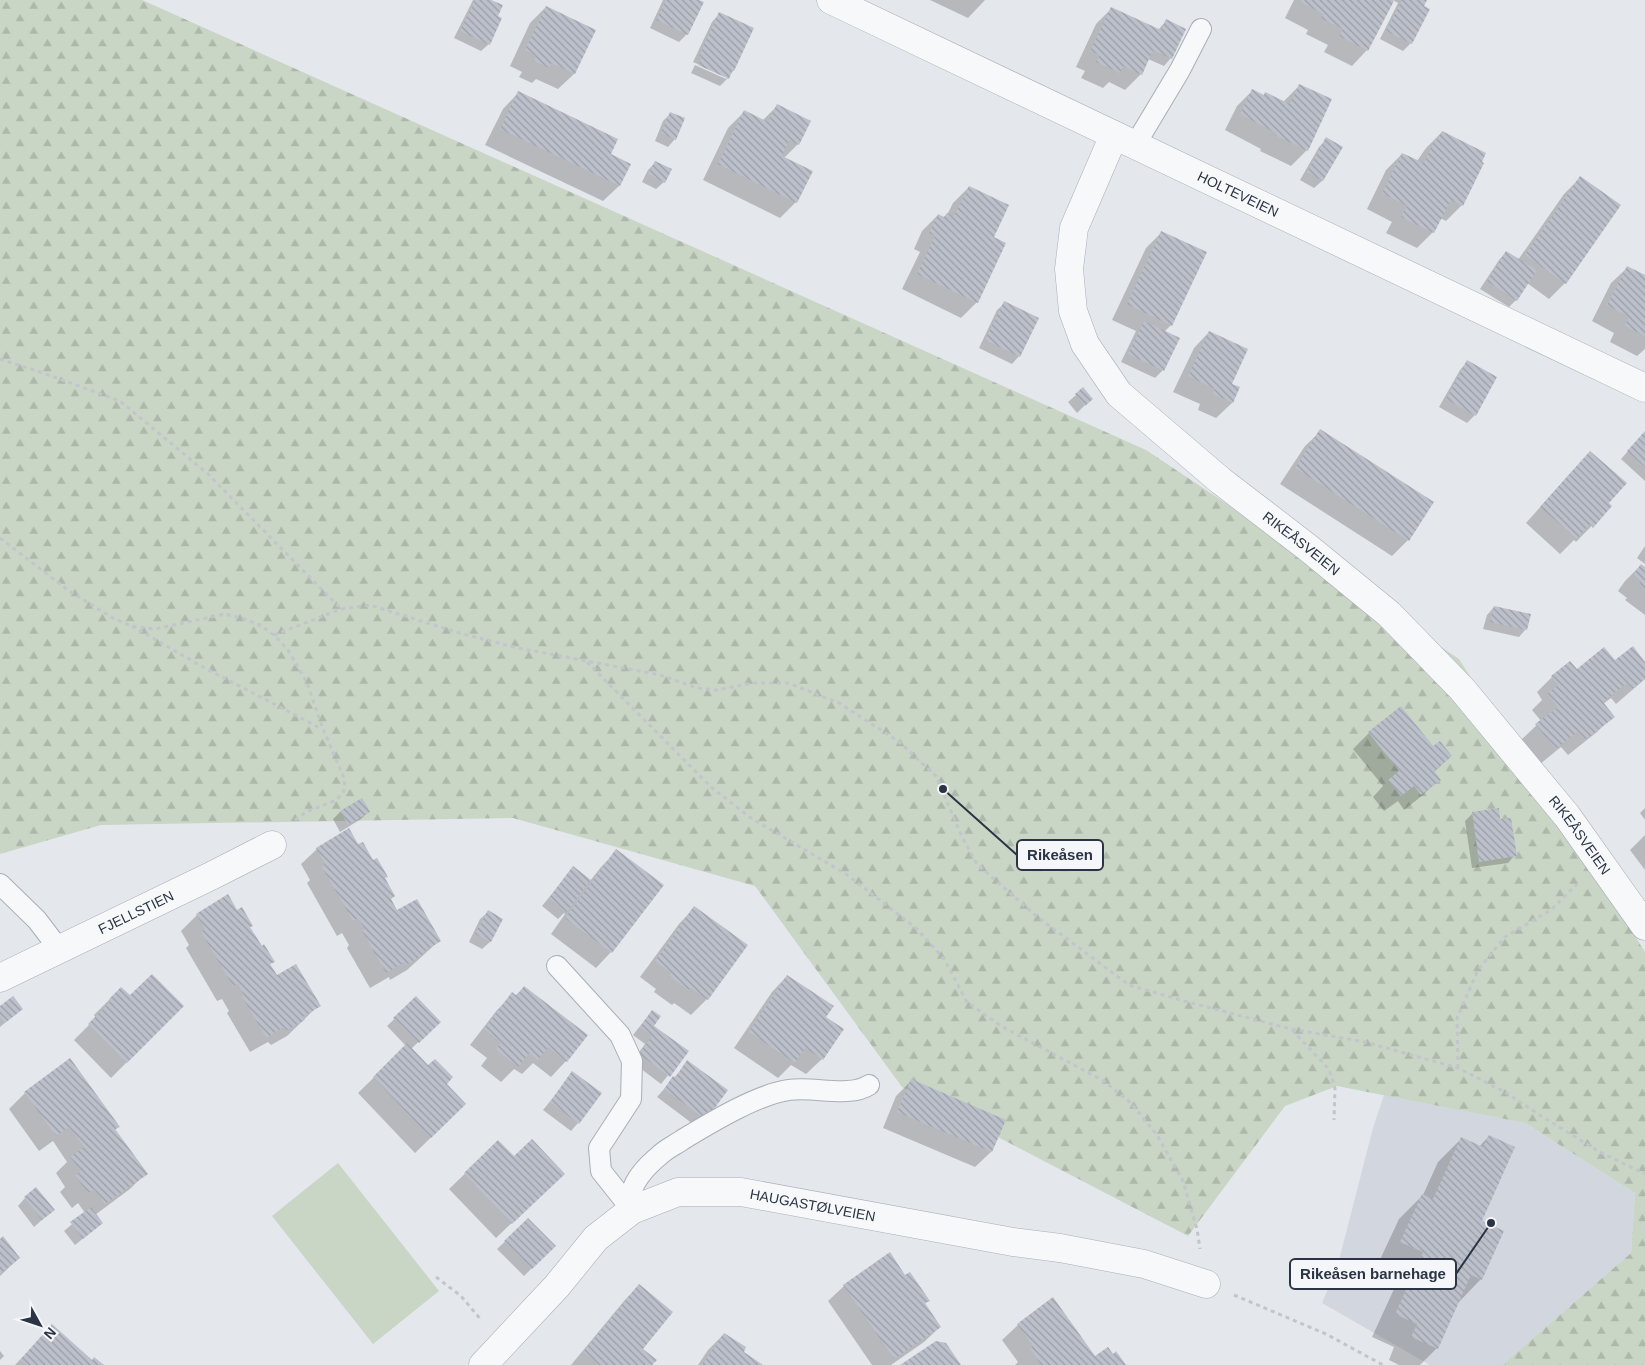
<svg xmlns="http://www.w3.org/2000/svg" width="1645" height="1365" font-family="Helvetica,sans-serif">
	<defs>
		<pattern id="forest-firs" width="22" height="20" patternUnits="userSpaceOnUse" patternTransform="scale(1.25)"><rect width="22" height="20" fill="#c9d6c5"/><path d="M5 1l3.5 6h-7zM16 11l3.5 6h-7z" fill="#adb8ab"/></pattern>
		<pattern id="building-back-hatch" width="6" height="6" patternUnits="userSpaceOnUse" patternTransform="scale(1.25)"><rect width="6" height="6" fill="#bbc0ca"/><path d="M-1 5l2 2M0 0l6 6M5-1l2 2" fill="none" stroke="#989da6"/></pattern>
	</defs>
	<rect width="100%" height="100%" fill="#e4e7ec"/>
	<!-- built -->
	<path fill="#d2d6de" d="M1384 1095 1525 1123 1635 1193 1631 1253 1502 1365H1430L1322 1303 1337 1268 1373 1128Z"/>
	<!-- green -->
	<path fill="#c9d6c5" d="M338 1163 439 1291 373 1344 272 1216Z"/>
	<!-- forest -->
	<path fill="url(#forest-firs)" d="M0 0H142L1146 450 1459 659 1645 952V1365H1502L1631 1253 1635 1193 1525 1123 1337 1086 1285 1106 1188 1236 902 1087 755 886 513 818 101 825 0 854Z"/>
	<!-- shadow -->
	<path fill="#0003" d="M473 0H488L489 44 481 51 454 38Z
		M663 0H696L687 34 679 42 650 28Z
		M930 0H985L968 18Z
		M1294 0H1393L1367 50 1352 66 1324 52 1328 45 1306 34 1308 30 1285 18Z
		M1393 0H1426L1411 43 1403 51 1380 39 1398 3Z
		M546 7 595 30 574 74 558 89 536 79 532 83 519 77 522 72 510 66 530 23Z
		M1112 8 1158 30 1166 21 1171 58 1164 66 1148 59 1141 74 1125 90 1109 82 1103 88 1081 78 1085 71 1076 67 1096 24Z
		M719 14 733 71 728 78 720 86 691 73 695 65 726 79 728 77 693 62 712 22Z
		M1300 85 1307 150 1291 166 1260 151 1261 149 1225 130 1237 106 1253 90 1263 96 1266 93 1283 102Z
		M518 93 609 155 629 164 619 186 603 201 485 145 503 109Z
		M777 106 798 144 784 158 796 202 780 218 703 180 728 128 744 112 762 121Z
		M671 113 675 139 668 147 655 141 663 121Z
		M1442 132 1462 205 1446 221 1440 218 1433 232 1417 248 1386 233 1392 222 1367 209 1386 170 1402 154 1417 161 1426 148Z
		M1327 139 1341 147 1322 181 1314 188 1300 180 1319 147Z
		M656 162 664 182 656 189 642 182 648 170Z
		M1580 178 1565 283 1549 299 1527 283 1516 300 1509 307 1480 289 1499 260 1506 252 1518 260 1564 194Z
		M969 187 993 237 977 302 961 318 902 289 920 252 914 249 922 231 938 215 943 218 947 215 953 203Z
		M1162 232 1171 325 1164 332 1163 370 1155 378 1121 362 1136 331 1112 320 1146 248Z
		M1627 268 1645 277V349L1637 356 1610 342 1614 333 1592 321 1611 283Z
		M1005 303 1019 356 1012 364 979 348 997 310Z
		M1209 332 1231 384 1238 388 1232 403 1216 418 1198 410 1200 404 1173 392 1194 348Z
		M1467 362 1475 415 1467 423 1439 407 1460 370Z
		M1076 395 1091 399 1077 413 1068 402Z
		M1321 431 1432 503 1408 540 1392 556 1280 484 1305 446Z
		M1645 432V481L1621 459Z
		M1575 468 1611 506 1576 542 1574 540 1560 554 1526 523Z
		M1645 546V564L1637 558Z
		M1641 565 1645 568V615L1625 600 1627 598 1618 591 1625 581Z
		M1494 607 1526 629 1519 637 1483 629 1487 615Z
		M1615 662 1645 664V679L1616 704 1611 698 1603 704 1613 716 1597 732 1568 755 1561 747 1540 764 1520 741 1541 721 1532 710 1542 700 1537 692 1552 677Z
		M1369 733 1433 748 1451 756 1434 772 1439 779 1423 795 1404 810 1398 801 1384 811 1373 797 1383 786 1353 749Z
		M1645 808V820L1640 813Z
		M340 812H368L361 819 340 832 333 819Z
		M1472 814 1499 821 1515 855 1508 863 1472 868 1465 821Z
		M1645 835V870L1630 850Z
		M358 846 384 879 390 900 397 912 440 940 407 970 390 980 389 977 370 988 347 948 349 945 342 933 337 936 307 883 310 880 301 864 317 849Z
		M617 851 611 952 596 968 551 934 565 914 564 913 558 919 542 906 573 868 590 881 601 867Z
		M694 908 746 946 707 999 691 1015 674 1003 672 1005 654 992 656 989 640 977 679 924Z
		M237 911 249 927 261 948 273 961 269 965 276 977 319 1005 287 1036 271 1045 268 1042 250 1052 227 1013 229 1011 222 999 217 1001 186 948 189 945 181 931 197 915Z
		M488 912 501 919 490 942 482 949 469 942 480 919Z
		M787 976 825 1017 822 1059 806 1074 791 1065 778 1078 734 1048 772 992Z
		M524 987 566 1061 551 1077 533 1063 522 1074 514 1069 501 1082 481 1066 487 1058 470 1045 497 1010 513 994 515 996Z
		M121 988 130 997 183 1006 111 1078 74 1040 96 1018 94 1015Z
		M416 998 439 1022 411 1049 445 1084 449 1120 415 1153 358 1093 406 1046 387 1026Z
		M0 1007 21 1009 0 1027Z
		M652 1011V1026L687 1052 661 1084 632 1062 645 1044 633 1035Z
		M70 1060 118 1127 115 1130 146 1173 130 1189 95 1215 102 1223 75 1245 64 1231 85 1213 78 1203 72 1208 60 1192 65 1187 56 1173 67 1162 53 1141 39 1151 9 1109 25 1093Z
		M688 1062 726 1090 697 1127 657 1097Z
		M573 1073 578 1123 571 1131 543 1110Z
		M911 1081 1004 1121 991 1152 975 1167 883 1128 896 1096Z
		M1489 1136 1480 1222 1481 1279 1458 1303 1437 1348 1420 1365H1399L1389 1360 1394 1347 1372 1337 1400 1276 1377 1266 1399 1219 1423 1195 1438 1162 1461 1139 1479 1147Z
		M498 1142 547 1189 496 1238 449 1189Z
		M25 1198 53 1210 34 1227 18 1206Z
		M528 1220 554 1246 524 1276 497 1249Z
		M0 1240 19 1258 0 1276Z
		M905 1276 928 1301 924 1304 940 1327 924 1342 891 1365H872L828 1301 844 1286Z
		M639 1285 641 1349 651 1365H571L624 1301Z
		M1018 1325 1095 1358 1124 1365H1015L1018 1362 1002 1340Z
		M52 1326 91 1361 102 1365H15Z
		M724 1334 742 1353 761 1365H698L708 1350Z
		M0 1351 4 1356 0 1360Z"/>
	<!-- building -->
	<path fill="url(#building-back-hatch)" d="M475 0H491L503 5 498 16 502 18 490 45 460 31Z
		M666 0H699L704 2 688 35 656 20Z
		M1301 0H1392L1394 1 1368 51 1339 36 1343 29 1321 18 1323 14 1300 2Z
		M1402 0H1427L1424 6 1430 9 1412 44 1386 31Z
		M546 6 596 30 575 74 551 63 549 68 534 61 536 56 525 50Z
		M1111 7 1161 30 1166 19 1186 29 1172 59 1153 50 1142 75 1123 66 1120 73 1096 62 1100 55 1090 51Z
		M719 12 754 28 734 71H732L729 79 698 65 702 57 699 56Z
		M1299 84 1332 99 1308 151 1275 135 1276 133 1240 114 1252 89 1264 95 1265 92 1290 104Z
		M518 91 618 139 611 154 631 164 620 186 500 129Z
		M777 104 811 121 799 145 789 140 782 156 813 171 797 203 718 164 744 110 768 122Z
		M670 112 685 118 676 140 661 133Z
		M1442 131 1486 153 1482 162 1484 163 1463 206 1451 200 1434 233 1401 217 1407 206 1382 193 1402 153 1424 163 1435 139 1437 140Z
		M1326 137 1343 147 1323 181 1307 172Z
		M655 161 672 169 665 183 648 174Z
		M1580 176 1621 205 1566 284 1525 255Z
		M969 186 1009 205 994 237 1006 243 978 303 917 274 935 236 929 233 938 214 944 217 947 213 954 216Z
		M1161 231 1207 252 1172 326 1127 304Z
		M1506 251 1537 270 1517 301 1487 281Z
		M1627 266 1645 275V336L1625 326 1629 317 1607 305Z
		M1004 301 1039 318 1020 357 985 340Z
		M1144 321 1180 338 1164 371 1128 354Z
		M1209 331 1248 349 1232 384 1240 387 1233 403 1213 394 1215 389 1188 376Z
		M1467 360 1497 377 1476 416 1446 399Z
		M1083 387 1093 399 1085 406 1075 394Z
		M1320 429 1434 502 1409 541 1295 468Z
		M1645 431V467L1627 451Z
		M1590 451 1627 483 1609 503 1612 506 1593 528 1590 524 1577 539 1540 507Z
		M1641 564 1645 567V588L1639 584 1641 581 1633 575Z
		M1494 606 1531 614 1527 630 1490 622Z
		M1633 646 1645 662V679L1632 689 1627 683 1603 702 1615 717 1585 740 1577 732 1556 749 1535 724 1558 707 1547 694 1558 685 1551 676 1570 661 1577 669 1604 647 1615 660Z
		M1401 706 1433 746 1440 741 1452 756 1434 771 1441 780 1421 795 1414 786 1401 796 1388 780 1399 771 1368 732Z
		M362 798 370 812 348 825 340 811Z
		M1499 808 1500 819 1511 818 1517 856 1479 862 1472 812Z
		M349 828 358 844 363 842 373 860 377 858 388 877 385 878 395 896 391 899 397 910 417 899 441 941 423 952 424 954 406 965 405 962 386 973 362 931 365 929 358 918 353 921 322 867 325 864 316 848Z
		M616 849 664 885 612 953 565 918Z
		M573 866 591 880 567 912 549 898Z
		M228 894 237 910 242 907 253 926 250 927 262 946 264 944 275 962 270 964 277 975 296 964 321 1006 302 1017 305 1020 287 1030 284 1027 266 1038 242 996 244 995 238 984 233 986 201 932 205 929 196 914Z
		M694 906 748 945 708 1000 691 988 688 990 669 976 671 973 655 961Z
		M488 910 503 919 491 942 475 934Z
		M152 974 184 1006 127 1063 88 1024 111 1001 109 999 121 987 130 995Z
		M787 975 834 1006 826 1017 844 1029 823 1060 805 1048 795 1063 749 1032Z
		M524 986 588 1035 567 1062 548 1047 538 1060 529 1053 518 1067 496 1050 501 1042 484 1029 512 992 517 996Z
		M13 996 23 1009 5 1023 0 1017V1006Z
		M416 996 441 1022 419 1043 393 1018Z
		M652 1010 661 1016 654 1026 689 1051 670 1077 639 1054 652 1036 640 1027Z
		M407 1043 428 1065 435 1059 453 1077 447 1084 466 1104 431 1138 373 1077Z
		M70 1058 120 1127 115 1129 148 1174 105 1204 94 1189 88 1193 75 1175 81 1171 70 1157 84 1147 69 1127 56 1136 24 1092Z
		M687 1060 728 1090 706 1120 664 1089 673 1076 675 1078Z
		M572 1071 602 1093 579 1124 550 1102Z
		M911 1079 1006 1120 992 1152 897 1112Z
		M1489 1135 1515 1147 1482 1221 1504 1231 1482 1280 1471 1275 1438 1349 1411 1337 1417 1324 1395 1314 1423 1252 1400 1242 1422 1194 1433 1199 1461 1137 1483 1147Z
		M532 1139 565 1174 512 1224 464 1173 498 1140 514 1156Z
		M36 1187 55 1210 42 1220 24 1197Z
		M91 1207 103 1223 83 1239 70 1222Z
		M528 1218 556 1246 532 1269 504 1241Z
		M3 1236 20 1258 0 1274V1239Z
		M890 1252 905 1275 910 1272 930 1301 925 1303 941 1327 894 1359 843 1285Z
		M639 1284 673 1312 643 1349 657 1360 652 1365H600L583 1352Z
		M1053 1297 1095 1356 1108 1347 1113 1354 1116 1351 1126 1365H1041L1030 1348 1033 1346 1017 1324Z
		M52 1324 92 1360 94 1357 104 1365H27L20 1360Z
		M724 1333 746 1347 744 1352 763 1365H702Z
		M936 1341 946 1343 961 1365H900Z"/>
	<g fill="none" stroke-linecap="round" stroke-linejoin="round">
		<!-- service casing -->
		<g stroke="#a9aeb7" stroke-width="22">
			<path id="service" d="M1135 145 1180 70 1201 29
				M0 884 37 920 59 949
				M557 966 620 1035 632 1061 631 1099 599 1148 601 1171 632 1210
				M632 1210C632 1204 630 1196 632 1191 636 1177 649 1164 660 1155 666 1149 675 1145 682 1140 710 1123 758 1094 789 1090 812 1086 850 1098 869 1085"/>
		</g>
		<!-- minor casing -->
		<g stroke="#a9aeb7" stroke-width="29">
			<g id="minor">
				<path id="s1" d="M831 0 1645 388"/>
				<path id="s2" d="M1114 135 1074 228 1069 269 1073 311 1085 344 1119 394 1221 481 1307 547 1389 614 1462 689 1567 816 1645 926"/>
				<path id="s3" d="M0 978 211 876 272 845"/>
				<path id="s4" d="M483 1365 557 1286 596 1238 632 1210 678 1192H741L1013 1242 1060 1248 1144 1264 1206 1284"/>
			</g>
		</g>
		<!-- path -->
		<path stroke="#c2c5cb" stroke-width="3" stroke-dasharray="4 4" stroke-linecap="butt" d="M0 359 46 374 120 401 208 474 341 609
			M0 538 69 591 113 618 131 626 155 629 225 614 244 619 260 625 274 635 288 650 307 683 323 729 344 778 345 787 342 795 334 801 306 812 292 822
			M132 626 201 666 322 729
			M274 635 341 609 370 605 456 632 518 648 660 675 697 688 717 690 753 683H788L839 703 898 741 936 776 963 839 977 864 1035 915 1129 985 1184 1001 1291 1029 1365 1042 1458 1068 1505 1092 1541 1116 1600 1152 1645 1174
			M587 662 712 788 751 818 846 874 917 929 944 959 967 1002 1001 1026 1102 1080 1130 1102 1157 1135 1183 1181 1197 1229 1200 1249
			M1292 1030 1329 1069 1335 1088 1334 1120
			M1458 1068 1457 1018 1478 970 1505 937 1552 909 1577 884
			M436 1277 461 1296 482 1321
			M1234 1295 1326 1334 1383 1365"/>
		<!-- service -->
		<use href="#service" stroke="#f7f8fa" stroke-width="20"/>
		<!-- minor -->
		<use href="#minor" stroke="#f7f8fa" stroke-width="28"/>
	</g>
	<g text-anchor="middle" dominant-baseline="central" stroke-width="4" stroke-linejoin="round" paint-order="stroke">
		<!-- street labels -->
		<g font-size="14" fill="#2b3445" stroke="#f4f6f9">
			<text stroke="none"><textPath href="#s1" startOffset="451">HOLTEVEIEN</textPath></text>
			<text stroke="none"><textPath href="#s2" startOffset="516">RIKEÅSVEIEN</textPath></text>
			<text stroke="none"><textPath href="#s2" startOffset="921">RIKEÅSVEIEN</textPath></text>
			<text stroke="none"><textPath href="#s3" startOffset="151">FJELLSTIEN</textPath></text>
			<text stroke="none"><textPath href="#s4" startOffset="401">HAUGASTØLVEIEN</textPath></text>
		</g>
	</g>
	<!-- callouts -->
	<path fill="none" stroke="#2b3445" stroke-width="2" d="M943 789L1017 855M1491 1223L1456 1274"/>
	<g fill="#2b3445" stroke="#f4f6f9" stroke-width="2">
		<circle cx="943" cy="789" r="5"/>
		<circle cx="1491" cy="1223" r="5"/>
	</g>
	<g fill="#f4f6f9" stroke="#2b3445" stroke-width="2">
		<rect x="1017" y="840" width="86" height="30" rx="5"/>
		<rect x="1290" y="1259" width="166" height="30" rx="5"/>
	</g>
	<g font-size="15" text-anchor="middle" font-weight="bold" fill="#2b3445">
		<text x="1060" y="860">Rikeåsen</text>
		<text x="1373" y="1279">Rikeåsen barnehage</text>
	</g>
	<!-- north arrow -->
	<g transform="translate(40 1325) rotate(130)" stroke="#f4f6f9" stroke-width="4" paint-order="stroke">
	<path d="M0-4L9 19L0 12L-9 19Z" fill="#2b3445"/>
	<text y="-8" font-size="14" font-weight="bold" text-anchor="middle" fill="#2b3445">N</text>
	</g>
</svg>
